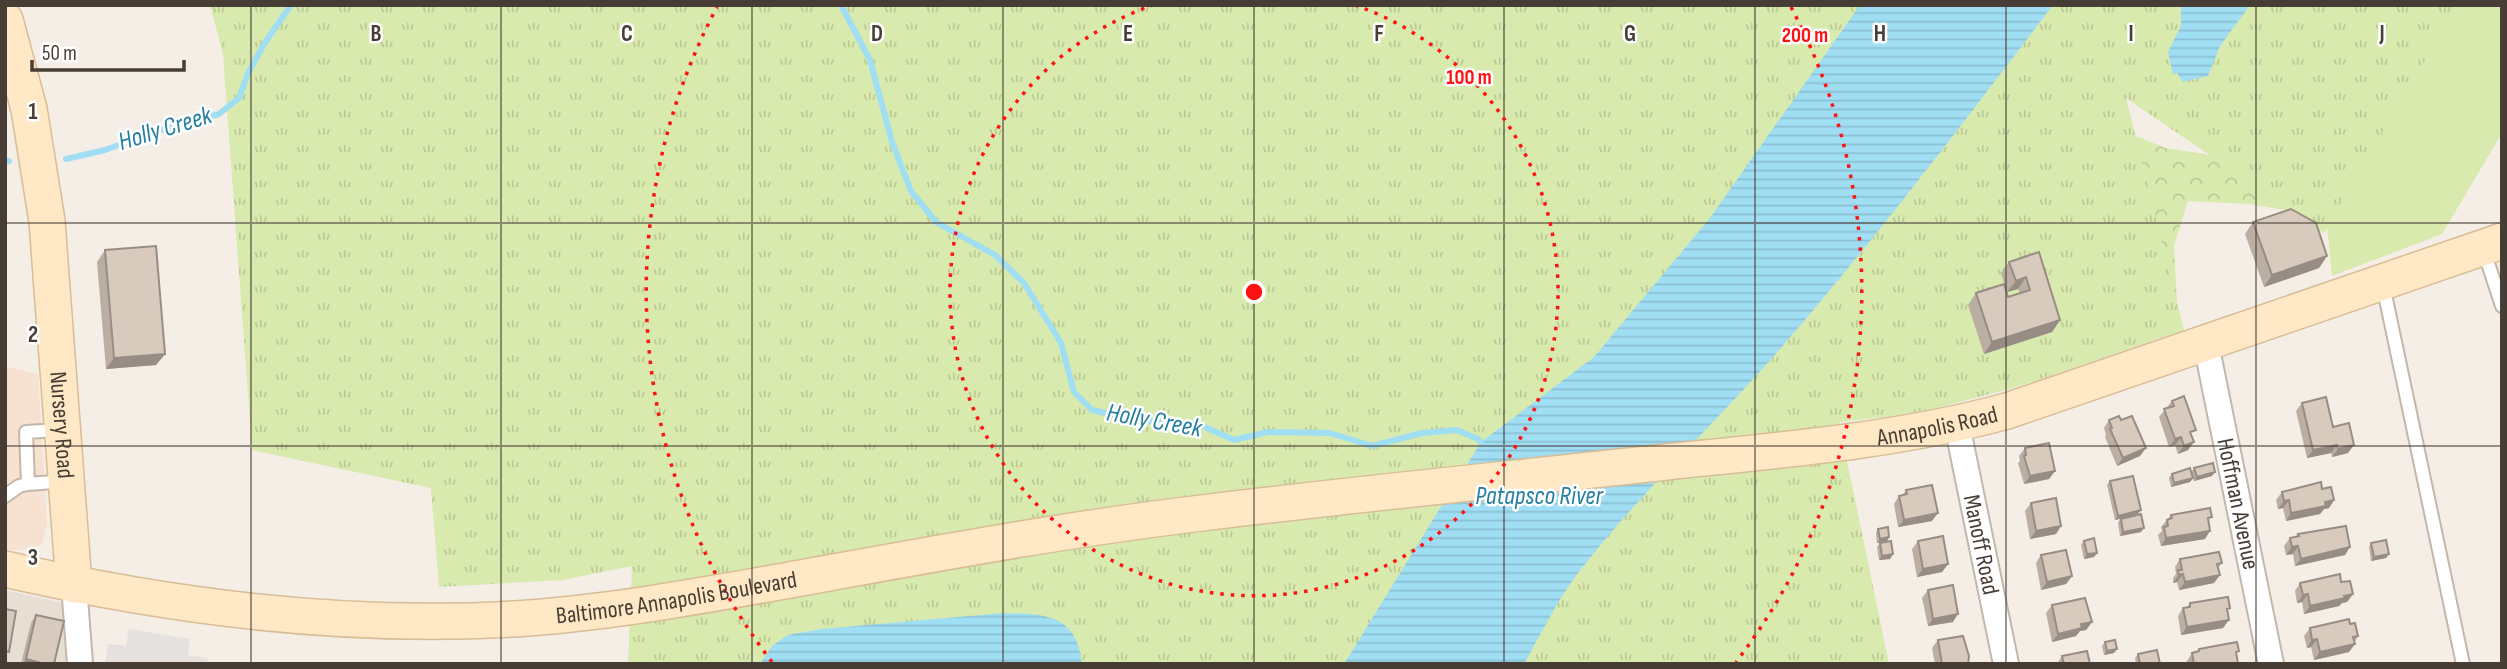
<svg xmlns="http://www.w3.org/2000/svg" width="2507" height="669" font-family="'Sofia Sans Condensed',sans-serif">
	<defs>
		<pattern id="forest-crowns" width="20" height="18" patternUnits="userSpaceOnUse" patternTransform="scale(1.75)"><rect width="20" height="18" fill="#d8eaad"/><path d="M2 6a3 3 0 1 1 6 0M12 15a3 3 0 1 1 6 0" fill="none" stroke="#bbca95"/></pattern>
		<pattern id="park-tufts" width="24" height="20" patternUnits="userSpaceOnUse" patternTransform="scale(1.75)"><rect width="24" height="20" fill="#d8eaad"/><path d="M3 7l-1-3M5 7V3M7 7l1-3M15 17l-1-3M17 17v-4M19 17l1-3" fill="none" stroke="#bbca95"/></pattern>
		<pattern id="water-rules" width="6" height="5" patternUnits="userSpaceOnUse" patternTransform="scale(1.75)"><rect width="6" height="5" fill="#a0def4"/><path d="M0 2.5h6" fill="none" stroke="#8bbfd2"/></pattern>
	</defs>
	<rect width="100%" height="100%" fill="#f4eee6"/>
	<!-- residential -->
	<path fill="#e8dfd4" d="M5 590 64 603 69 664H5Z"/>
	<!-- commercial -->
	<path fill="#f7e1d0" d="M5 366 38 374 47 524 43 542 32 550H5Z"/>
	<!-- grass -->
	<path fill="#d8eaad" d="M2440 5H2502V133L2442 234 2332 276 2326 217Z"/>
	<!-- forest -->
	<path fill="url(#forest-crowns)" d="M2131 134 2165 148 2205 154 2260 174 2326 217 2249 204 2188 201 2174 246 2177 301 2169 319Z"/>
	<!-- park -->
	<path fill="url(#park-tufts)" d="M210 5H2457L2324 233 2126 98 2184 330 2017 387 1913 414 1839 422 1889 664H628L632 566 563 580 439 587 431 488 252 450 223 54Z"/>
	<!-- parking -->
	<path fill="#e5e1df" d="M129 629 190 639 188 655 208 658 207 664H105L108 644 126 646Z"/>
	<!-- water -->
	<path fill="url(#water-rules)" d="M1860 5H2053C1964 122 1876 238 1780 349 1714 425 1640 493 1578 573 1557 600 1541 634 1524 664H1344L1481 442 1594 357 1710 218Z
		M2181 5H2250L2220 46 2208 76 2183 82 2177 73 2173 74 2168 52 2181 26Z
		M1004 613C1045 614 1077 614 1082 664H760L772 646 788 635 821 629Z"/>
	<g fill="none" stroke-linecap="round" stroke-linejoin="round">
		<!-- stream -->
		<path stroke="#a0def4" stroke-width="6" d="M841 5 870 60 892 142 911 191 936 222 995 255 1024 283 1061 343 1074 392 1092 410 1142 421 1198 424 1234 440 1268 432 1330 433 1372 446 1422 433 1457 430 1478 439 1485 447
			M66 159 105 150 161 130 219 114 239 98 249 71 266 41 291 5
			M5 162 9 161"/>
		<!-- lane casing -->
		<g stroke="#c3b7ab" stroke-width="16">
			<path id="lane" d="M2484 251 2502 306
				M2383 285 2463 664
				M28 484 66 481
				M5 496 19 486 28 484 26 432 59 430"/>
		</g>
		<!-- street casing -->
		<g stroke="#c3b7ab" stroke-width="28">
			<g id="street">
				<path id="s1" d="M2206 344 2271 664"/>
				<path id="s2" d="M1957 425 2006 664"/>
				<path d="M74 585 80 664"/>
			</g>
		</g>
		<!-- secondary casing -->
		<g stroke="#d9bd96" stroke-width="38">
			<g id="secondary">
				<path id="s3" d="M5 20 29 109 47 221 74 585"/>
				<path id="s4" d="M5 569C175 608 356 630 529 618 621 611 711 594 801 578 934 554 1067 529 1202 513 1356 494 1511 479 1666 462 1781 450 1896 441 2007 411L2502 241"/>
			</g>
		</g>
		<!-- lane -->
		<use href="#lane" stroke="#fff" stroke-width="12"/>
		<!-- street -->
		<use href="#street" stroke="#fff" stroke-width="24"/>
		<!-- secondary -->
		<use href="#secondary" stroke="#ffe8c5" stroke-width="35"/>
	</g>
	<!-- wall -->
	<path fill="#bbaea3" d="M2253 222 2327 256 2319 268 2264 287 2245 234Z
		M105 250 165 354 156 365 106 369 97 262Z
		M2039 252 2060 320 2052 332 1984 354 1968 305 1976 293 2008 297 2020 293 2018 289 2007 292 2001 273 2009 262Z
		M2172 401 2194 442 2188 450 2178 454 2175 445 2169 447 2159 417Z
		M2302 403 2333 427 2348 453 2332 457 2331 453 2307 458 2296 411Z
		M2109 420 2140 456 2117 466 2105 437 2106 435 2104 428Z
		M2025 448 2055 471 2049 479 2024 484 2018 463 2020 461 2019 456Z
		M2194 468 2212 476 2194 481 2193 478 2190 482 2171 487 2169 478 2172 474 2191 472Z
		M2110 481 2138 514 2125 518 2144 528 2141 532 2120 536 2118 523 2120 519 2115 520 2107 485Z
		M2322 489 2334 500 2329 508 2324 509 2320 514 2286 521 2283 508 2278 509 2276 500 2282 492Z
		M1906 490 1932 521 1898 527 1894 504 1899 496 1903 495Z
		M2031 503 2061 526 2056 534 2030 539 2025 511Z
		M2171 515 2208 522 2205 539 2161 546 2158 535 2162 531 2161 527Z
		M1878 529 1889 537 1887 541 1877 543 1876 533Z
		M2298 534 2345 555 2295 566 2293 554 2286 555 2284 546 2290 538 2297 536Z
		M1918 541 1948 564 1942 572 1917 577 1912 549Z
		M2084 541 2094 557 2084 559 2081 545Z
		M1880 543 1893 554 1890 559 1879 560 1877 547Z
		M2371 543 2389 554 2386 558 2371 561 2369 547Z
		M2041 555 2072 576 2066 584 2041 590 2036 563Z
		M2180 559 2222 563 2218 568 2214 583 2179 590 2177 582 2173 583V578L2176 574 2175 567Z
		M2341 582 2353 594 2347 602 2342 603 2339 606 2304 614 2302 602 2297 603 2295 591 2300 583Z
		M1928 590 1953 622 1928 626 1922 598Z
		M2190 603 2227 612 2223 628 2181 635 2178 616 2183 608 2187 607Z
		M2052 605 2092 622 2086 630 2080 631 2076 636 2052 642 2046 613Z
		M36 615 54 664H21L31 623Z
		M2350 624 2358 636 2349 652 2314 660 2311 647 2307 648 2304 636 2310 628Z
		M1938 640 1968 664H1935L1932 648Z
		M2105 642 2114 653 2104 655 2102 646Z
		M2199 649 2236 655 2238 664H2187V661L2192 653 2197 652Z
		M2138 654 2160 664H2136L2135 658Z
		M2062 656 2090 664H2057Z"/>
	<!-- shaded-wall -->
	<path fill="#988d85" d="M2327 256 2319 268 2264 287 2272 275Z
		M2026 277 2018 289 2007 292 2016 281Z
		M2060 320 2052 332 1984 354 1992 342Z
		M165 354 156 365 106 369 114 358Z
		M2181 437 2175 445 2169 447 2175 439Z
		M2194 442 2188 450 2178 454 2184 446Z
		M2337 445 2331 453 2307 458 2313 450Z
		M2354 445 2348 453 2332 457 2338 449Z
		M2146 448 2140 456 2117 466 2123 458Z
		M2055 471 2049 479 2024 484 2030 476Z
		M2215 472 2212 476 2194 481 2197 477Z
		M2193 478 2190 482 2171 487 2174 483Z
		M2289 500 2283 508 2278 509 2284 501Z
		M2334 500 2329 508 2324 509 2320 514 2286 521 2291 513Z
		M2141 510 2138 514 2115 520 2118 516Z
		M1938 513 1932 521 1898 527 1904 520Z
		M2061 526 2056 534 2030 539 2036 531Z
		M2144 528 2141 532 2120 536 2123 532Z
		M2210 531 2205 539 2161 546 2166 538Z
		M1889 537 1887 541 1877 543 1880 539Z
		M2298 546 2293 554 2286 555 2292 547Z
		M2350 547 2345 555 2295 566 2301 559Z
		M2097 553 2094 557 2084 559 2087 554Z
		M1893 554 1890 559 1879 560 1882 556Z
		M2389 554 2386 558 2371 561 2374 557Z
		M1948 564 1942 572 1917 577 1923 569Z
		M2183 574 2177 582 2173 583 2179 575Z
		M2220 575 2214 583 2179 590 2185 582Z
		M2072 576 2066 584 2041 590 2047 582Z
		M2308 594 2302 602 2297 603 2303 595Z
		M2353 594 2347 602 2342 603 2339 606 2304 614 2310 606Z
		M1958 614 1953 622 1928 626 1933 619Z
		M2229 620 2223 628 2181 635 2187 627Z
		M2092 622 2086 630 2080 631 2076 636 2052 642 2058 634 2081 624Z
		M2317 639 2311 647 2307 648 2312 640Z
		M2355 644 2349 652 2314 660 2320 652Z
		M2117 649 2114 653 2104 655 2107 651Z
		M26 659 45 664H23Z"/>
	<!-- building -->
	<path fill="#d9cabe" stroke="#988d85" stroke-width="2" d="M2291 209 2316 223 2327 256 2272 275 2253 222Z
		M156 246 165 354 114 358 105 250Z
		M2039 252 2060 320 1992 342 1976 293 2004 284 2008 297 2030 290 2026 277 2016 281 2009 262Z
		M2184 396 2196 430 2190 432 2194 442 2184 446 2181 437 2175 439 2164 409 2174 406 2172 401Z
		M2326 397 2333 427 2349 423 2354 445 2338 449 2337 445 2313 450 2302 403Z
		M2119 416 2121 420 2132 416 2146 448 2123 458 2110 429 2112 428 2109 420Z
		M2049 443 2055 471 2030 476 2024 456 2026 455 2025 448Z
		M2213 463 2215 472 2197 477 2194 468Z
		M2190 468 2193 478 2174 483 2172 474Z
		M2133 476 2141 510 2118 516 2110 481Z
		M2321 482 2322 489 2331 487 2334 500 2325 502 2326 506 2291 513 2289 500 2284 501 2282 492Z
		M1932 485 1938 513 1904 520 1899 496 1907 494 1906 490Z
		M2056 498 2061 526 2036 531 2031 503Z
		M2210 508 2212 517 2208 518 2210 531 2166 538 2164 527 2168 526 2167 520 2172 518 2171 515Z
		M2141 514 2144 528 2123 532 2121 519Z
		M2346 526 2350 547 2301 559 2298 546 2292 547 2290 538 2299 536 2298 534Z
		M1888 527 1889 537 1880 539 1878 529Z
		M1943 536 1948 564 1923 569 1918 541Z
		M2094 538 2097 553 2087 554 2084 541Z
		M2386 540 2389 554 2374 557 2371 543Z
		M1891 541 1893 554 1882 556 1880 543Z
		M2066 550 2072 576 2047 582 2041 555Z
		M2219 552 2222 563 2217 564 2220 575 2185 582 2183 574 2179 575 2178 570H2182L2180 559Z
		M2340 574 2341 582 2350 581 2353 594 2344 596 2345 598 2310 606 2308 594 2303 595 2300 583Z
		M1953 585 1958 614 1933 619 1928 590Z
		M2228 597 2230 608 2227 609 2229 620 2187 627 2183 608 2190 607V603Z
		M2085 598 2092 622 2081 624 2082 628 2058 634 2052 605Z
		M5 609 16 611 9 652 5 651Z
		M36 615 64 621 54 664H45L26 659Z
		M2349 619 2350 624 2355 623 2358 636 2353 637 2355 644 2320 652 2317 639 2312 640 2310 628Z
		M1963 636 1969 656 1968 664H1942L1938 640Z
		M2115 640 2117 649 2107 651 2105 642Z
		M2237 642 2239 651 2236 652 2238 664H2194L2192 653 2199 651V649Z
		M2157 650 2160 664H2140L2138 654Z
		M2087 651 2090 664H2064L2062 656Z"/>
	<!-- grid -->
	<path fill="none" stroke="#473d35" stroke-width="2" stroke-opacity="0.55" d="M251 5V664M501 5V664M752 5V664M1003 5V664M1254 5V664M1504 5V664M1755 5V664M2006 5V664M2256 5V664M5 223H2502M5 446H2502"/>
	<!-- distance rings -->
	<g fill="none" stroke="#ff1212" stroke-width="3.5" stroke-dasharray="3.5 7">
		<path d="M1355 5A304 304 0 1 1 1153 5"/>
		<path d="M772 662A608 608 0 0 1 717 7M1791 7A608 608 0 0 1 1736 662"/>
	</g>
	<g text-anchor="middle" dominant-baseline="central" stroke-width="5" stroke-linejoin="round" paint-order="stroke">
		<!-- street labels -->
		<g font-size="24" fill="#473d35" stroke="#fff">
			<text stroke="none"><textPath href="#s3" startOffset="410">Nursery Road</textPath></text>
			<text stroke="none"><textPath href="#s4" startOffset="1950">Annapolis Road</textPath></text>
			<text stroke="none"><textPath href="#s1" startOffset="163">Hoffman Avenue</textPath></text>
			<text stroke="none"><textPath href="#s2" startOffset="122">Manoff Road</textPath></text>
			<text stroke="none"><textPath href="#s4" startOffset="677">Baltimore Annapolis Boulevard</textPath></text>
		</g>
		<!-- water labels -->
		<g font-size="26" font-style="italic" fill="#257fa0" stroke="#fff">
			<text transform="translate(165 129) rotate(-17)">Holly Creek</text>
			<text transform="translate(1154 421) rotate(10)">Holly Creek</text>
			<text x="1539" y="496">Patapsco River</text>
		</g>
	</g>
	<g font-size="23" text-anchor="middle" font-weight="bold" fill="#473d35" stroke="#fff" stroke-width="5" stroke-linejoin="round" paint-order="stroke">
		<text x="376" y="41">B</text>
		<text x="627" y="41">C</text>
		<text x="877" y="41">D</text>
		<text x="1128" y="41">E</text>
		<text x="1379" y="41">F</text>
		<text x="1630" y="41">G</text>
		<text x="1880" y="41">H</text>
		<text x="2131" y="41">I</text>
		<text x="2382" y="41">J</text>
		<text x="33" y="119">1</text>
		<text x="33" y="342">2</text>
		<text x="33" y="565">3</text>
	</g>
	<circle cx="1254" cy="292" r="10" fill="#ff1212" stroke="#fff" stroke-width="3.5"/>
	<g font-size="21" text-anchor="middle" font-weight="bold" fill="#ff1212" stroke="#fff" stroke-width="5" stroke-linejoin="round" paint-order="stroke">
		<text x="1805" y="42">200 m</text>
		<text x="1469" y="84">100 m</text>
	</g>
	<!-- border -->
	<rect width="2507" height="669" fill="none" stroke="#473d35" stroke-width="14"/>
	<!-- scale -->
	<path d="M32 60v10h152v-10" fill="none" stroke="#473d35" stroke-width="3.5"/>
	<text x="42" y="60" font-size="21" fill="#473d35" stroke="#ffffff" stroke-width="5" paint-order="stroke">50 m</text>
</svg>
